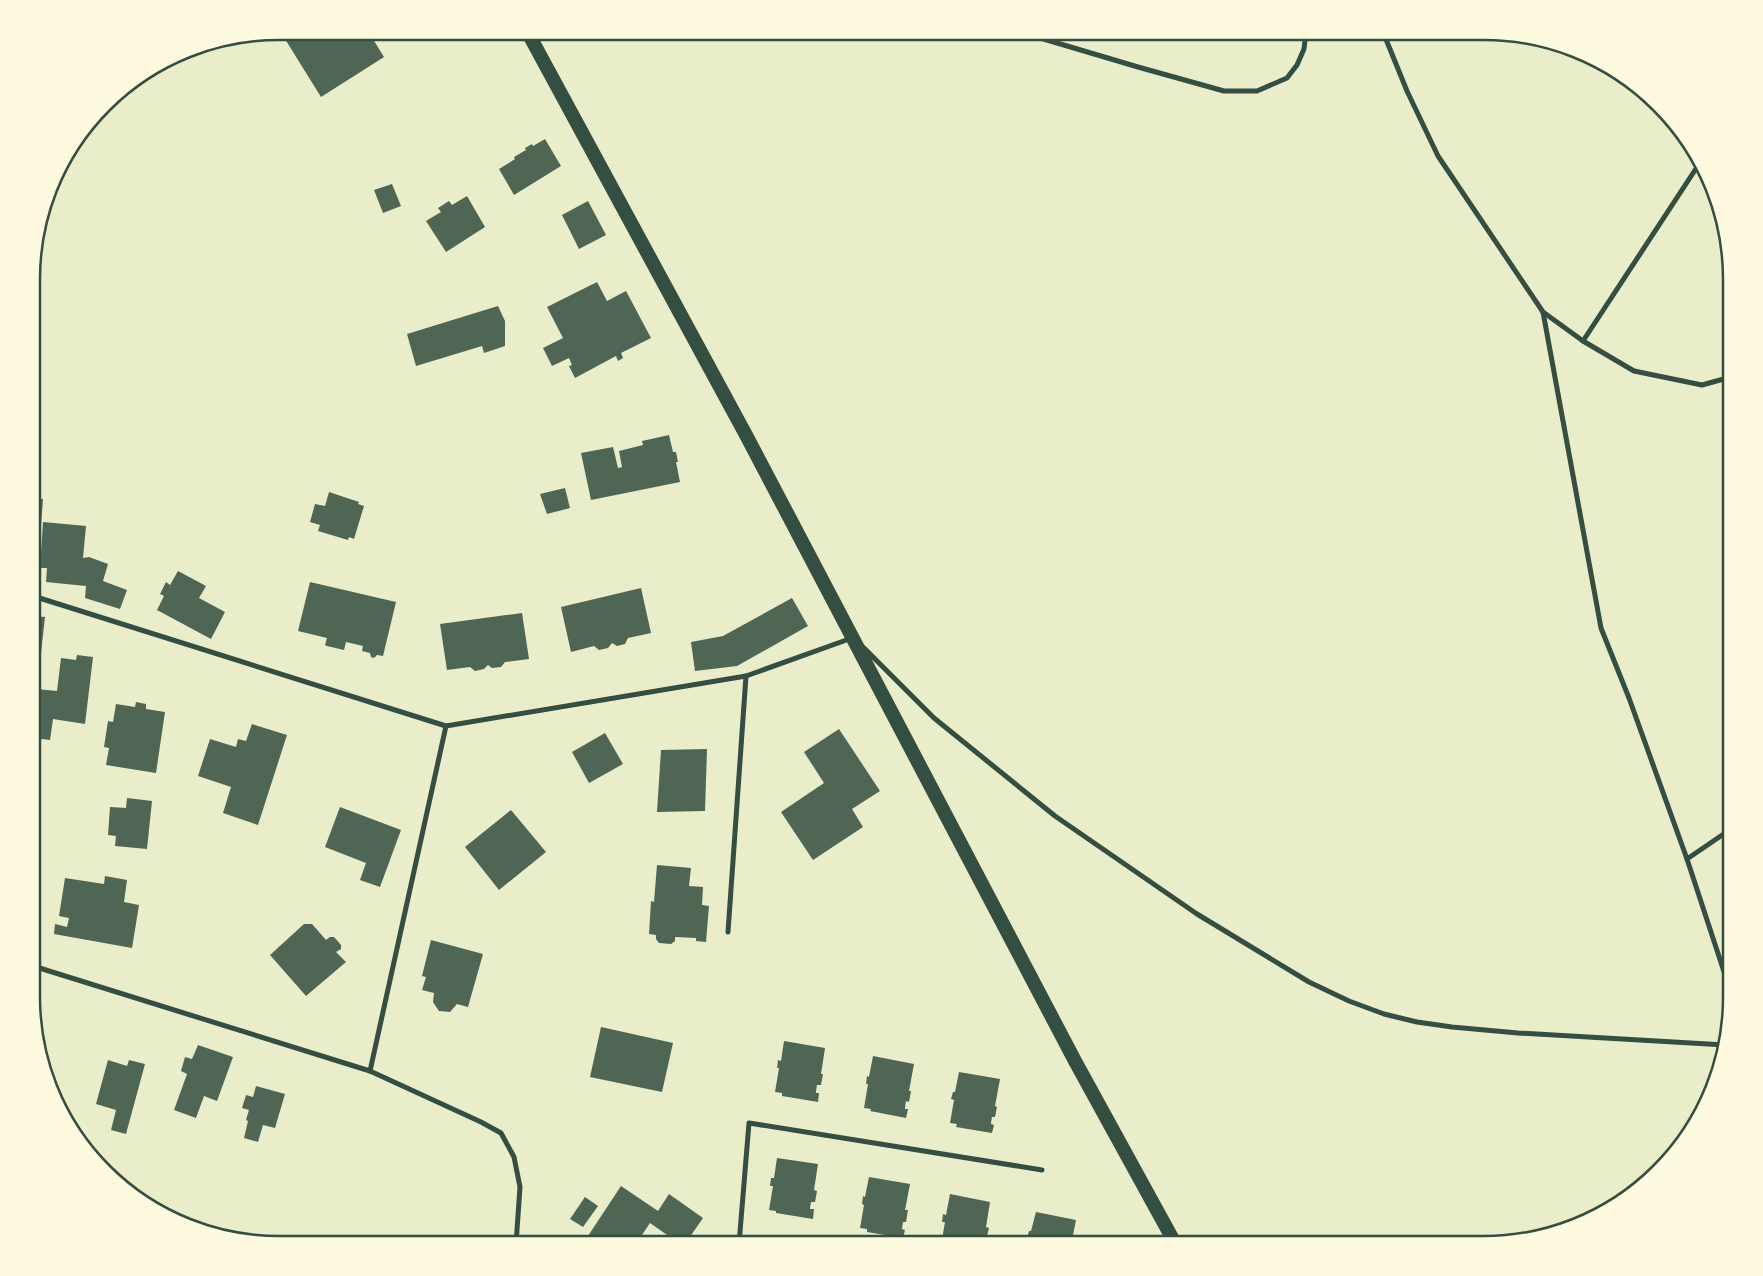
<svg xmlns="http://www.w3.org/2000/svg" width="1763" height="1276" font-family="Montserrat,sans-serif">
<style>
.building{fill:#4f6655}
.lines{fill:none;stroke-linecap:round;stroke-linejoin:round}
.minor{stroke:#344e41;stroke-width:5}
.trunk{stroke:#344e41;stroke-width:14}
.rim{fill:none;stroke:#344e41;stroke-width:2.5}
</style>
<rect width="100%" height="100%" fill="#e9edc9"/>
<g class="building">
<path d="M 280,31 L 368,31 L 384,57 L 321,97 Z"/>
<path d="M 545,139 L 561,166 L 514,195 L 499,169 L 515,159 L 514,157 L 526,150 L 525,148 L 532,144 L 533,146 Z"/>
<path d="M 392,184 L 401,206 L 383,213 L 374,190 Z"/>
<path d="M 467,196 L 485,227 L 446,252 L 426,221 L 441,212 L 438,208 L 449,201 L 452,205 Z"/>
<path d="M 588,201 L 606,235 L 579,249 L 562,215 Z"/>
<path d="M 597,282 L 607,301 L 626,291 L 651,338 L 621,353 L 623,358 L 618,361 L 616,356 L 575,378 L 569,366 L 572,365 L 569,358 L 552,366 L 543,348 L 563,338 L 547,307 Z"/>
<path d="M 498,306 L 505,321 L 505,346 L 484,353 L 482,346 L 416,366 L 407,334 Z"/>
<path d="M 669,435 L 673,452 L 676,452 L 678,462 L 676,462 L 680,482 L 591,500 L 581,453 L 613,447 L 618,468 L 622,467 L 619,451 L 643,445 L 642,441 Z"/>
<path d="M 565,488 L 570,508 L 547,514 L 540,494 Z"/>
<path d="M 329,492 L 359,502 L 358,504 L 364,506 L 354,539 L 349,537 L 348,540 L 318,531 L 320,525 L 310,522 L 315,504 L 325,506 Z"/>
<path d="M 33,499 L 43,499 L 41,525 L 33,524 Z"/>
<path d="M 43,522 L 86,526 L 83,558 L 89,557 L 108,564 L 103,581 L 127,590 L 120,609 L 85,598 L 86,586 L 46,582 L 47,568 L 40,568 Z"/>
<path d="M 178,571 L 206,586 L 199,598 L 225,612 L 211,639 L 157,610 L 164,596 L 160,594 L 166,582 L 170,585 Z"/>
<path d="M 310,582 L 396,602 L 383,656 L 377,655 L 374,658 L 371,657 L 370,653 L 362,651 L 363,646 L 346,642 L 344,650 L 327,646 L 325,645 L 327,638 L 298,631 Z"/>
<path d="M 641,588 L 651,633 L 628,638 L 625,644 L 617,646 L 612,643 L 608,648 L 599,650 L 594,646 L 571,652 L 561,607 Z"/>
<path d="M 792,598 L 808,626 L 737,666 L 695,671 L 691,642 L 723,636 Z"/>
<path d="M 522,613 L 529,659 L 505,662 L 501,667 L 492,668 L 488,665 L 484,669 L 475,671 L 470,667 L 447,670 L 440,624 Z"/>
<path d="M 33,616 L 45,617 L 37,689 L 57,691 L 61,658 L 76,660 L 77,655 L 93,657 L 85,724 L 53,719 L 50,740 L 33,738 Z"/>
<path d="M 136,702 L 146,704 L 146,709 L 165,712 L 156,773 L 106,765 L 109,748 L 104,747 L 108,721 L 113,722 L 116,704 L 135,707 Z"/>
<path d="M 252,724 L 287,735 L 258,825 L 223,813 L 231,787 L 198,776 L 210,739 L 236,747 L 238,739 L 246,741 Z"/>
<path d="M 839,729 L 880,791 L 852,809 L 863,827 L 813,860 L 781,812 L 824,783 L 804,752 Z"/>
<path d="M 605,733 L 623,764 L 589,783 L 572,752 Z"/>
<path d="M 707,749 L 705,811 L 657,812 L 661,750 Z"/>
<path d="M 127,798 L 152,801 L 147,849 L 115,846 L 116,836 L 108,835 L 110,807 L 126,808 Z"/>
<path d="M 340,807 L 401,830 L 380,887 L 360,880 L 366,863 L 325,847 Z"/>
<path d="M 511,810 L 546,852 L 499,890 L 465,847 Z"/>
<path d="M 657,865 L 691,868 L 689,886 L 703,887 L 702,905 L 709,906 L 706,942 L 696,941 L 696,938 L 675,937 L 675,941 L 671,944 L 659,943 L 656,939 L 656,935 L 649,934 L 651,901 L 654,902 Z"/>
<path d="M 105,876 L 127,880 L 124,902 L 139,905 L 132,948 L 54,934 L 55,924 L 67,927 L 69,918 L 59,916 L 65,878 L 104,884 Z"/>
<path d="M 304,924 L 312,924 L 326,940 L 330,937 L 334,937 L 341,945 L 341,949 L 336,952 L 346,962 L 306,996 L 270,955 Z"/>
<path d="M 431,940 L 483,954 L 468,1007 L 457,1004 L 450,1012 L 439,1011 L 433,1002 L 434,993 L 422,990 L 426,977 L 422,976 Z"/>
<path d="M 601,1027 L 673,1043 L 662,1092 L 590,1077 Z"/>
<path d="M 784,1041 L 825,1048 L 821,1074 L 823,1074 L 821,1085 L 817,1085 L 816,1091 L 816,1093 L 819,1093 L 818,1102 L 782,1096 L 782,1093 L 775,1092 L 779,1068 L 777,1068 L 778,1060 L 781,1061 Z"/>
<path d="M 198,1045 L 233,1057 L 217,1101 L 204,1096 L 196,1118 L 174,1110 L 187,1074 L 181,1071 L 185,1057 L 192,1059 Z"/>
<path d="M 873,1056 L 914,1064 L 909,1091 L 911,1091 L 909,1102 L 906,1101 L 905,1107 L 905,1109 L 908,1109 L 906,1118 L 870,1111 L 871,1109 L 864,1108 L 868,1084 L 866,1084 L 867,1076 L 869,1077 Z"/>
<path d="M 108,1060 L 127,1066 L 129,1060 L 145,1064 L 126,1134 L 111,1130 L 116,1110 L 96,1104 Z"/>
<path d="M 959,1072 L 1000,1079 L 995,1106 L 997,1107 L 995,1117 L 992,1117 L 991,1123 L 991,1124 L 994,1125 L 992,1133 L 956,1127 L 957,1124 L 950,1123 L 954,1100 L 951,1099 L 953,1092 L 955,1092 Z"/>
<path d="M 256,1086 L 285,1094 L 275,1128 L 263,1125 L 258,1142 L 244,1138 L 248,1121 L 246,1120 L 249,1110 L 242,1108 L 246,1095 L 253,1097 Z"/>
<path d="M 777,1158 L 818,1164 L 814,1190 L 817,1191 L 815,1202 L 811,1202 L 810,1208 L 810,1209 L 814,1209 L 813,1219 L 776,1213 L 776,1211 L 769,1210 L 773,1186 L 770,1186 L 771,1178 L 774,1178 Z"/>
<path d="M 869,1177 L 910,1184 L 905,1210 L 908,1210 L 906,1222 L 903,1222 L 902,1229 L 905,1230 L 903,1238 L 867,1232 L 867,1229 L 860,1228 L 864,1205 L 862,1204 L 863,1196 L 865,1197 Z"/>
<path d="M 621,1186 L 658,1211 L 669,1194 L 703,1218 L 685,1244 L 680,1244 L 650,1223 L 636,1244 L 588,1244 L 584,1242 Z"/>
<path d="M 950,1194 L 990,1202 L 986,1227 L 989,1228 L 986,1240 L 984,1239 L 983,1245 L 941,1245 L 945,1222 L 942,1222 L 943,1214 L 946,1215 Z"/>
<path d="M 585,1197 L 598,1206 L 583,1227 L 570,1219 Z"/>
<path d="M 1036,1212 L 1076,1220 L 1071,1245 L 1029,1245 L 1030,1239 L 1027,1238 L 1029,1231 L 1031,1231 Z"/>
</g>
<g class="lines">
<g class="minor">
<path d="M 1020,32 L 1138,67 L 1224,91 L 1257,91 L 1287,78 L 1297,65 L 1304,49 L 1306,32"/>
<path d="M 1383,32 L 1407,91 L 1438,156 L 1543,312 L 1583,341"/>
<path d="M 1701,161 L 1583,341 L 1634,371 L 1702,385 L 1731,377"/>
<path d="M 1543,312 L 1601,628 L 1629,698 L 1687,859 L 1731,993"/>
<path d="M 33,596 L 446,726 L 746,676 L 852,638"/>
<path d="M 864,648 L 934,718 L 1055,816 L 1197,914 L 1309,982 L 1349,1001 L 1384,1014 L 1417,1022 L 1452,1027 L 1518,1033 L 1725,1045"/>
<path d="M 1687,859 L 1731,829"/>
<path d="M 728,932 L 746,676"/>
<path d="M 33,966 L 370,1071 L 481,1122 L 501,1133 L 514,1157 L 520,1187 L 516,1244"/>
<path d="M 370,1071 L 446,726"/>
<path d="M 739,1244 L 749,1123 L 1042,1170"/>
</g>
<path class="trunk" d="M 527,31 L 746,435 L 1075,1061 L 1176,1245"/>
</g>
<path d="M0 0H1763V1276H0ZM279 40H1484A239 239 0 0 1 1723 279V997A239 239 0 0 1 1484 1236H279A239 239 0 0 1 40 997V279A239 239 0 0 1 279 40Z" fill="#fefae0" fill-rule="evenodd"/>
<path class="rim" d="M279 40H1484A239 239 0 0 1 1723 279V997A239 239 0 0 1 1484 1236H279A239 239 0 0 1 40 997V279A239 239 0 0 1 279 40Z"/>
</svg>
